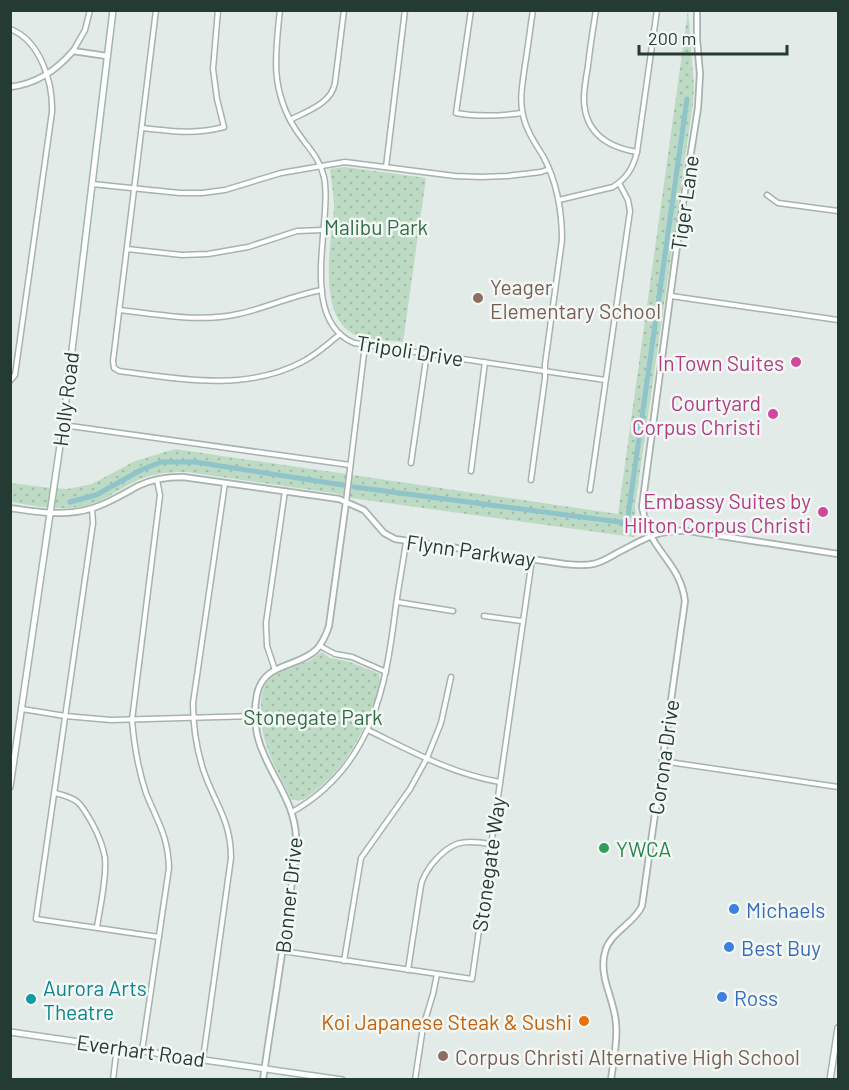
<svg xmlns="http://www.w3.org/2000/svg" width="849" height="1090" font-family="Barlow,sans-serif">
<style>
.park{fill:url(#park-dots)}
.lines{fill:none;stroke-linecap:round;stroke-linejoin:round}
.canal{stroke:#8fc4cb;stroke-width:5}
.minor-casing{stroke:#a5b3ae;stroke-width:7}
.tertiary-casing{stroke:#a5b3ae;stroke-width:8}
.secondary-casing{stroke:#a2b6ae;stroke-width:8}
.minor{stroke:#fff;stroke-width:4}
.tertiary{stroke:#fff;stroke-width:4.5}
.secondary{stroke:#fff;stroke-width:5}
.education-dot{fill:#8d6e63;stroke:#f3f8f5;stroke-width:2}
.hotel-dot{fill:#d1479c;stroke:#f3f8f5;stroke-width:2}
.leisure-dot{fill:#2e9e5b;stroke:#f3f8f5;stroke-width:2}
.shop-dot{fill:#3f7fe0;stroke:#f3f8f5;stroke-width:2}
.culture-dot{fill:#0f9aa8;stroke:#f3f8f5;stroke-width:2}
.food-dot{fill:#e8710a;stroke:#f3f8f5;stroke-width:2}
.labels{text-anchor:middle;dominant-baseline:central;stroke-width:5;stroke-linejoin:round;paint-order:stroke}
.street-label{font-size:21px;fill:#243b34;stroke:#f3f8f5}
.park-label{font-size:21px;fill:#326e47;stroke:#f3f8f5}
.education-label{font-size:21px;fill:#785e54;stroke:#f3f8f5;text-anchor:start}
.hotel-label{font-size:21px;fill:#b23c85;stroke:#f3f8f5;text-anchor:end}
.leisure-label{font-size:21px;fill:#27864d;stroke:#f3f8f5;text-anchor:start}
.shop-label{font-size:21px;fill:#366cbe;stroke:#f3f8f5;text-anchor:start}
.culture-label{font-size:21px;fill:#0d838f;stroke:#f3f8f5;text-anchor:start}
.food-label{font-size:21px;fill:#c56008;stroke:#f3f8f5;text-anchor:end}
</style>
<defs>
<pattern id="park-dots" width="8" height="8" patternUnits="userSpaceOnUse" patternTransform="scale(1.5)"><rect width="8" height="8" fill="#bddac4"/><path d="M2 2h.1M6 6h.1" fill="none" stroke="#a2bca9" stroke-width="1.8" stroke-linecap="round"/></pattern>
</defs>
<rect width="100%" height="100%" fill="#e2ebe7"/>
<g class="park">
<path d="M 688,11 L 694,87 L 693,103 L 635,506 L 636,518 L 639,533 L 633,537 L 351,498 L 340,494 L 187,472 C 169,472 150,473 134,482 C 118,490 105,500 88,505 C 64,512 35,506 11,502 L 11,483 L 42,487 L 67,489 L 92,484 L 135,461 L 175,449 L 618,514 Z"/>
<path d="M 345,167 L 426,178 L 403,342 C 391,341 363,339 353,334 C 316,313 332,241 334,206 C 334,194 331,181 330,169 Z"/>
<path d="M 322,652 L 330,658 L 347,661 L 375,672 L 379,674 C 382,684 376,696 373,705 C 360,740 343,770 313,793 C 310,795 306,799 302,800 C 300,801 294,800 292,800 C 276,768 259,742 261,705 C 261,696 263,686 269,679 C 279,668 298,666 311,660 C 315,657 318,654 322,652 Z"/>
</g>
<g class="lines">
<g class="canal">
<path d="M 354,487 L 627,523 L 687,99"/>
<path d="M 70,502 L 96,495 L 141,470 L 161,462 L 195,462 L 343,485"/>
</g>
<g class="minor-casing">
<g id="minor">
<path d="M 156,10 L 113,361 L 114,368 L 119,371 C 179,379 245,392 302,362 C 316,355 328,344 340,334"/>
<path d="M 280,10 C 275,55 270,90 296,130 C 307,147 319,156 324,177 C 333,222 297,319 354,343 L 605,380"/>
<path d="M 471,10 L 456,113 C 478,117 500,116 522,113"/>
<path d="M 596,10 C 593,29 590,47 588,66 C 586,77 584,88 584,98 C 584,132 607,147 637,152"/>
<path d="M 10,29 C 40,40 53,82 52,112 L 15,375 L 10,381"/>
<path d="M 73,51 L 85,30 L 90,10"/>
<path d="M 290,120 C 307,111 331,104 335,83 L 344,10"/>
<path d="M 142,128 C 172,131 194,135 224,127 L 217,99 L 213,69 L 218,10"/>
<path d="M 386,167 L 405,10"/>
<path d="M 92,184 L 180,193 L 202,193 L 225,190 L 281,173 L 345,162 L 455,176 L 481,177 L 507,176 L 541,172 L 549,169"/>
<path d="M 767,195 L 778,203 L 838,211"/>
<path d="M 559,200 L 613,187 C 627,178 633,168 637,152 L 657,10"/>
<path d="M 127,249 L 182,255 L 208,254 L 248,247 L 297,231 L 323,230"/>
<path d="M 671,296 L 838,320"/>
<path d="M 119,310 C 158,314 199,323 238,314 C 267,308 293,295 322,290"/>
<path d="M 63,425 L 350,465"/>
<path d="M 411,463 L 427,353"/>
<path d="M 471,471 L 485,362"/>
<path d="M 531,480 L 545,378 L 545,364 L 562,240 C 562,211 557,182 543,156 C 535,143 526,130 523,115 C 519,99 523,81 525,65 C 528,47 530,29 533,10"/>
<path d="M 590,490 L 630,211 L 628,200 L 619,183"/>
<path d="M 346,502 L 365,345"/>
<path d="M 92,509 L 93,523 L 36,919 L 159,937"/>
<path d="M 397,602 L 453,611"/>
<path d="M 484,616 L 522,621"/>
<path d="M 320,646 L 335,654 L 352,657 L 386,672"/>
<path d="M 275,670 L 267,646 L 266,623 L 285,491"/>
<path d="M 22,709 L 65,716 L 111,720 L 255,716"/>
<path d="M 368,730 C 411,751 452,774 500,782"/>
<path d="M 662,761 L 838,787"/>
<path d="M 55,793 C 79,799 80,802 92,823 C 98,834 103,846 105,858 C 107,878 100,907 97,927"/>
<path d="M 292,812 C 372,767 386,688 396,605 C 399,584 403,563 406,542"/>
<path d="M 282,951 L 472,979 L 532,559"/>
<path d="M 344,961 L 361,858 L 410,789 L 427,758 L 441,723 L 451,677"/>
<path d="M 408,970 L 421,885 C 423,876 427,871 432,864 C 451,841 463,839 491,844"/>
<path d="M 142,1051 L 169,868 C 168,835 157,821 146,793 C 138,769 134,744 132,720 L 160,495 L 157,480"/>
<path d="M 203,1059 L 231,858 C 231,819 214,803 203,769 C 196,747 193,726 193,703 L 225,483"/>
<path d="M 113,1080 L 117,1047"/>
<path d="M 415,1080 L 423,1027 L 433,994 L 437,974"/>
</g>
</g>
<g class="tertiary-casing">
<g id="tertiary">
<path d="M 10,87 C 36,84 56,71 73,51 L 107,56"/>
<path d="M 10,508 C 38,512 65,517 93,508 C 109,503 123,494 138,486 C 152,479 168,477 183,477 L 339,499 L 364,510 L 384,533 L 395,539 L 565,564 C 574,565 584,566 593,564 C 603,562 611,556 619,552 C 648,537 662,527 695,532 L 838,554"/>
<path d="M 263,1080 C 271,1022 281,966 288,908 C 291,885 297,860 296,836 C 294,803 275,782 263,752 C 255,735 253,713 257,694 C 264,662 297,668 316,650 C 323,643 326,635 329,626 L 346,502"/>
<path d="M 611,1080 C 613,1062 618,1042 616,1024 C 615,1000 598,977 605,952 C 610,932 634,924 642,906 L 685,601 C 681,570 663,559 650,534 C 646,525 644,516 642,507 L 681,216 L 698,108 L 700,74 L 697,40 L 697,10"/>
</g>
</g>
<g class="secondary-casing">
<g id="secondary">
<path d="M 10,787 L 63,425 L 113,10"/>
<path d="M 10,1032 L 342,1080"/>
<path d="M 830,1080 L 838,1028"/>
</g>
</g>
<use href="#minor" class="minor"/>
<use href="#tertiary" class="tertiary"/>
<use href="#secondary" class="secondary"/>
</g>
<g class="education-dot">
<circle cx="478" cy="298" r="6"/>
<circle cx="443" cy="1056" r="6"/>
</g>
<g class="hotel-dot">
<circle cx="796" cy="362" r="6"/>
<circle cx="773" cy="414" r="6"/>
<circle cx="823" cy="512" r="6"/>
</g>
<circle class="leisure-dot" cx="604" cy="848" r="6"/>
<g class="shop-dot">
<circle cx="734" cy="909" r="6"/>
<circle cx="729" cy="947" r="6"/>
<circle cx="722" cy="997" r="6"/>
</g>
<circle class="culture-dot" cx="31" cy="999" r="6"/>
<circle class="food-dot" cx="584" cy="1021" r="6"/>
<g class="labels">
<g class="street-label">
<text transform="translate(684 203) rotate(-82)">Tiger Lane</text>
<text transform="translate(410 350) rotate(9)">Tripoli Drive</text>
<text transform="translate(65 399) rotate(-83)">Holly Road</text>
<text transform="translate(471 550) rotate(8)">Flynn Parkway</text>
<text transform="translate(663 757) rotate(-82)">Corona Drive</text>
<text transform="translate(488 864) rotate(-82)">Stonegate Way</text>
<text transform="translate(288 895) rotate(-84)">Bonner Drive</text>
<text transform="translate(141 1050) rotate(8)">Everhart Road</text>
</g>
<g class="park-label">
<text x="376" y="226">Malibu Park</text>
<text x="313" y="716">Stonegate Park</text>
</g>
<g class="education-label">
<text x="490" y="286">Yeager<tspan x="490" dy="24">Elementary School</tspan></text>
<text x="455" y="1056">Corpus Christi Alternative High School</text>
</g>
<g class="hotel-label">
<text x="784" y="362">InTown Suites</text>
<text x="761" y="402">Courtyard<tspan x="761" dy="24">Corpus Christi</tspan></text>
<text x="811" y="500">Embassy Suites by<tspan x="811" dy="24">Hilton Corpus Christi</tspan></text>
</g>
<g class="leisure-label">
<text x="616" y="848">YWCA</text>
</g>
<g class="shop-label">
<text x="746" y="909">Michaels</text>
<text x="741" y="947">Best Buy</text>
<text x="734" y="997">Ross</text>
</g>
<g class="culture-label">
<text x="43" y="987">Aurora Arts<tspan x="43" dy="24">Theatre</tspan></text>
</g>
<g class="food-label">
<text x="572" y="1021">Koi Japanese Steak &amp; Sushi</text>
</g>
</g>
<rect width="849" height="1090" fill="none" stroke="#243b34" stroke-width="24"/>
<path d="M639 45v9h148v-9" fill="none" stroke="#243b34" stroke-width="3"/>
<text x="648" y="45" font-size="18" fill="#243b34" stroke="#f3f8f5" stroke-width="4.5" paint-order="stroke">200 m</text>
</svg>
